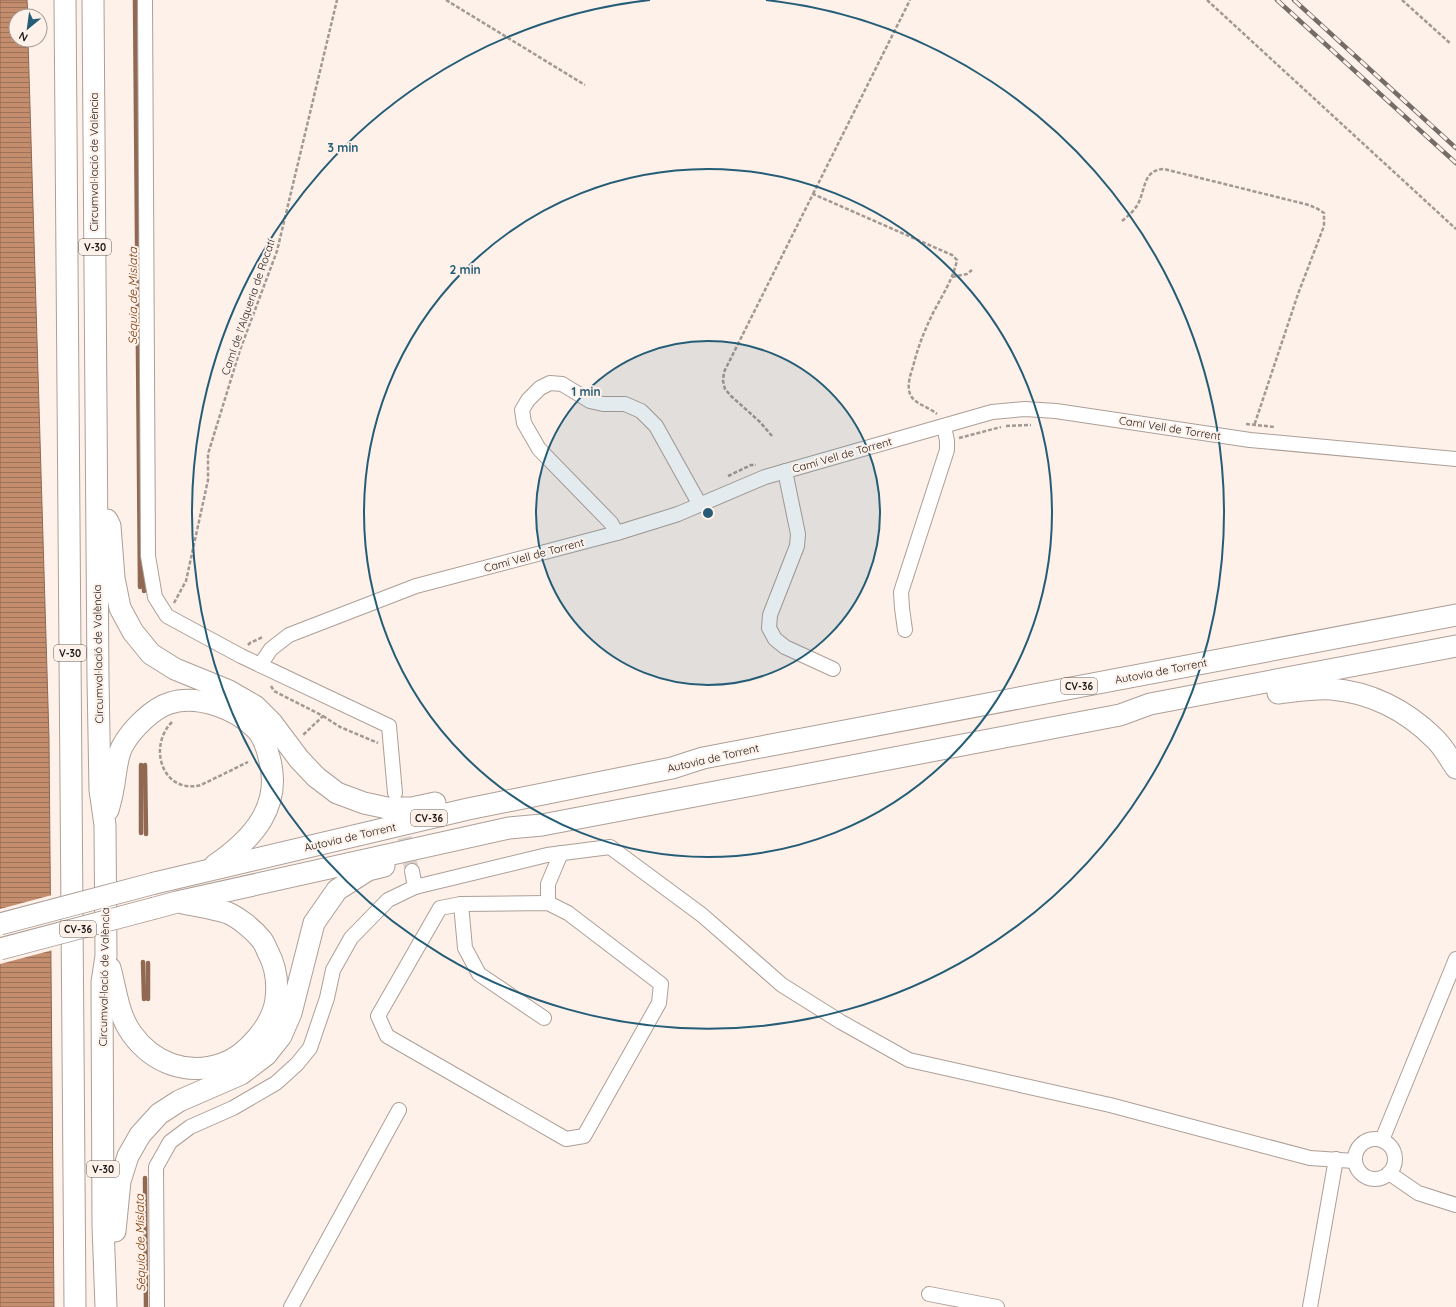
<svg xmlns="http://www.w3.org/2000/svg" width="1456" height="1307" font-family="Quicksand,sans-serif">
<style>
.water{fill:url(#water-rules);stroke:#916953}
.pier{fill:#fdf1ea}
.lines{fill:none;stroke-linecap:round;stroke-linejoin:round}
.stream{stroke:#916953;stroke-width:4.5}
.minor-tunnel{stroke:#dbd0ca;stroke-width:14;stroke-dasharray:14 7;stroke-linecap:butt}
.minor-casing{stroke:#ad9f97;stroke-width:16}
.highway-casing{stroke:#ad9f97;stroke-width:23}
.path{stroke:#a29993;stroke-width:2.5;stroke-dasharray:4 2;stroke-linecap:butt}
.minor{stroke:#fff;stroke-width:14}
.highway{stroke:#fff;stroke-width:21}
.rail-casing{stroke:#746c67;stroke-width:4.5}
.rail{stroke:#fdf1ea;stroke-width:3;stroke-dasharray:9;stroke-linecap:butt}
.highway-bridge-casing{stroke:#ad9f97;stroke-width:23;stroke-linecap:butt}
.highway-bridge{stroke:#fff;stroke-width:21}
.ring{fill:none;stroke:#255d77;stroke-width:2}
.labels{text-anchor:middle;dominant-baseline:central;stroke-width:4;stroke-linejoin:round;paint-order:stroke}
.shield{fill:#fdf1ea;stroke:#5f5854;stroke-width:1}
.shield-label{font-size:10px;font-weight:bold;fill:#1b1613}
.street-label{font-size:11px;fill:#1b1613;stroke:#fdf1ea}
.water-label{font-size:12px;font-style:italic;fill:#7c3903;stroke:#fdf1ea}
.centre{fill:#255d77;stroke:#fdf1ea;stroke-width:2}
.ring-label{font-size:12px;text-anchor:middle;font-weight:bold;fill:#255d77;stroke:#fdf1ea;stroke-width:4;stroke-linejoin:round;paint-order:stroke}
</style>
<defs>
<pattern id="water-rules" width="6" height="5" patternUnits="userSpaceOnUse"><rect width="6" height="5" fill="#c38d6e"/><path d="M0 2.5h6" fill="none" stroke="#9e7259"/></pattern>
</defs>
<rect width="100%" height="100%" fill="#fdf1ea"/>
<path class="water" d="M 0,0 L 27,0 L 28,16 L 16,16 L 16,40 L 28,40 L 49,738 L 54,1307 L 0,1307 Z"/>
<path class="pier" d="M 52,895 L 53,950 L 0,964 L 0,909 Z"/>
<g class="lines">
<g class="stream">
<path d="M 135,0 L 140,587"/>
<path d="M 144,569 L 144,591"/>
<path d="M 141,765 L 141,833"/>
<path d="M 145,765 L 146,834"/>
<path d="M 143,962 L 144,999"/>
<path d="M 148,963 L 148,999"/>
<path d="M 145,1178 L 146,1307"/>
</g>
<path class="minor-tunnel" d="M 400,817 L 412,871"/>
<g class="minor-casing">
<g id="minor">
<path d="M 145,0 L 148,556 L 155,597 L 167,616 L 241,656 L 389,726 L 395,793"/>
<path d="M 785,471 L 798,534 L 797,546 L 770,615 L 769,628 L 775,639 L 785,647 L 833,669"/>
<path d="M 617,533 L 611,523 L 539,449 L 524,423 L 522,410 L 528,400 L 540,388 L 550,383 L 562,384 L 590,401 L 603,404 L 625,404 L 641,411 L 656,426 L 700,505"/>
<path d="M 905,630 L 902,608 L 901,592 L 947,450 L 947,441 L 944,426"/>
<path d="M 260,665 L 271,649 L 289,635 L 416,586 L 617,533 L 678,514 L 765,477 L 992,412 L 1025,409 L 1056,411 L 1250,440 L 1456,459"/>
<path d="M 412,871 L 415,887"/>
<path d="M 548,903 L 568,913 L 661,984 L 659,1003 L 584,1136 L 566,1139 L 387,1036 L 378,1016 L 440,908 L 461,904 Z"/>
<path d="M 548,903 L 548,884 L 561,853"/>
<path d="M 461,904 L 465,948 L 479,974 L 544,1018"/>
<circle cx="1375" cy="1159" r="20"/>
<path d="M 1382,1140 L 1456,959"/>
<path d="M 1389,1173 L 1418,1193 L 1456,1205"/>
<path d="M 929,1294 L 997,1307"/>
<path d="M 157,1307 L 156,1167 L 170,1142 L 190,1127 L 233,1108 L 276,1083 L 297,1064 L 310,1048 L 327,998 L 333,970 L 351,938 L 388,900 L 415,887 L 547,855 L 610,847 L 702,915 L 782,985 L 841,1022 L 909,1060 L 1110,1105 L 1310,1158 L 1354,1161"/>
<path d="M 291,1307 L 399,1110"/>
<path d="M 1310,1307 L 1336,1159"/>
</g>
</g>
<g class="highway-casing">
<g id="highway">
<path d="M 65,0 L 75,1307"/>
<path d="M 93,0 L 98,679 L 100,790 L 105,825 L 106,956 L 102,982 L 103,1225 L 106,1307"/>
<path d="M 107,520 L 110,526 L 114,578 L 120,608 L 133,632 L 151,654 L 175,669 L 229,691 L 255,706 L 272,723 L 299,759 L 316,777 L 337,793 L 364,803 L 387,808 L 412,808 L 435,803"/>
<path d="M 1278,693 C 1296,691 1313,688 1331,689 C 1370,692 1406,710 1434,738 C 1443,746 1449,758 1456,768"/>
<path d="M 108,810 C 110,803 112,796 113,789 C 116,775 116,757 123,745 C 132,729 153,708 170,703 C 198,694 238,709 257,730 C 263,737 267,748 269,757 C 283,806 253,839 215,865"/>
<path d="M 155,883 L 468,809 L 672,768 L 703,758 L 1456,615"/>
<path d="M 155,908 L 177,902 L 509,828 L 542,825 L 1120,715 L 1150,704 L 1456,646"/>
<path d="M 110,968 C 116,990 118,1015 132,1034 C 153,1063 187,1076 222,1064 C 246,1056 273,1025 276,999 C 278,983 276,967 268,952 C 266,948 264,942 261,939 C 253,929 239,918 228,913 C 214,908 197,906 183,903"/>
<path d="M 115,1231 L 120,1181 L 128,1156 L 140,1135 L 159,1114 L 179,1101 L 241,1074 L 266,1055 L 281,1036 L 291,1013 L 314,923 L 337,890 L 368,870 L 384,866"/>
</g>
</g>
<g class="path">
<path d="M 446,0 L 585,85"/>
<path d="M 1207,0 L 1456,229"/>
<path d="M 1402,0 L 1451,44"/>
<path d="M 813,194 L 910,0"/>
<path d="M 1122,221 C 1128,216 1134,211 1138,204 C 1146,188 1143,170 1164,169 L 1309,205 L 1318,209 L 1324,213 L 1324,226 L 1298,294 L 1254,426"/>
<path d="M 952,277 L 967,274 L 972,270"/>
<path d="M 1246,424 L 1275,427"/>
<path d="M 1006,426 L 1031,425"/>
<path d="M 772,436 L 760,422 L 731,396 L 725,389 L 723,381 L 724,372 L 813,194 L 952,255 L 957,260 C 953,280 941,297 932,315 C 924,332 917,349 913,367 C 910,375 907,386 910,394 C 914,404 929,407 937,414"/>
<path d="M 959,438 L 1001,427"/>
<path d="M 728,476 L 751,465 L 756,465"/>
<path d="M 174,603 L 186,581 L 208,480 L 208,454 L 240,350 L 277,251 L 337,0"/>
<path d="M 248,645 L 250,643 L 263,637"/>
<path d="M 271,686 L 274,691 L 323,716 L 302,736"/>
<path d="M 323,716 L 340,727 L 378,743"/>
<path d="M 172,722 C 147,747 163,795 201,785 L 248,762"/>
</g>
<use href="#minor" class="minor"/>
<use href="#highway" class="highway"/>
<g class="rail-casing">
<g id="rail">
<path d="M 1277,0 L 1456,163"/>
<path d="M 1294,0 L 1456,148"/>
</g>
</g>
<use href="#rail" class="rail"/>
<g class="highway-bridge-casing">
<g id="highway-bridge">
<path d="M 0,924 L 155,883"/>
<path d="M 0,949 L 155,908"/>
</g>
</g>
<use href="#highway-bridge" class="highway-bridge"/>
</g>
<circle cx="708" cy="513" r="172" fill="#255d77" fill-opacity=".12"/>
<g class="ring">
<circle cx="708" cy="513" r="172"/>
<circle cx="708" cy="513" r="344"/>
<path d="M766 0A516 516 0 1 1 650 0"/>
</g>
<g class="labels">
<g class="shield">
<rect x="79" y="239" width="32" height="16" rx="3"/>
<rect x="54" y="645" width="32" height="16" rx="3"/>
<rect x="1061" y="678" width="36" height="16" rx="3"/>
<rect x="411" y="810" width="36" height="16" rx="3"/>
<rect x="60" y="921" width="36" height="16" rx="3"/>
<rect x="87" y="1161" width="32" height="16" rx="3"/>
</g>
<g class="shield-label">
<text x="95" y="247">V-30</text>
<text x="70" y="653">V-30</text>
<text x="1079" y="686">CV-36</text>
<text x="429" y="818">CV-36</text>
<text x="78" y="929">CV-36</text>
<text x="103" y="1169">V-30</text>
</g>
<g class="street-label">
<text transform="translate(94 162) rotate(-90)">Circumval·lació de València</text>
<text transform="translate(248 307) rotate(-71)">Camí de l'Alqueria de Rocatí</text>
<text transform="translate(1170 428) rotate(9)">Camí Vell de Torrent</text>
<text transform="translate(842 455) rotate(-16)">Camí Vell de Torrent</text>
<text transform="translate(534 555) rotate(-15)">Camí Vell de Torrent</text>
<text transform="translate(98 654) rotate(-91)">Circumval·lació de València</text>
<text transform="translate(1161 671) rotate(-11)">Autovia de Torrent</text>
<text transform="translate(713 758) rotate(-13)">Autovia de Torrent</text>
<text transform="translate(350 837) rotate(-13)">Autovia de Torrent</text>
<text transform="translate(104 977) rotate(-89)">Circumval·lació de València</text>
</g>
<g class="water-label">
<text transform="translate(132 296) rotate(-90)">Séquia de Mislata</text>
<text transform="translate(140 1243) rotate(-91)">Séquia de Mislata</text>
</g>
</g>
<circle cx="708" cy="513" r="6" class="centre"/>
<g class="ring-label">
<text x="343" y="152">3 min</text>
<text x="465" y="274">2 min</text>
<text x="586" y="396">1 min</text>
</g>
<g transform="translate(28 28) rotate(209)"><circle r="19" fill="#fdf1ea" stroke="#a39994"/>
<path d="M0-3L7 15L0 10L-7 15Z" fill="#255d77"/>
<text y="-6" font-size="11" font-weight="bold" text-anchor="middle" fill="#1b1613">N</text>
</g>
</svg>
